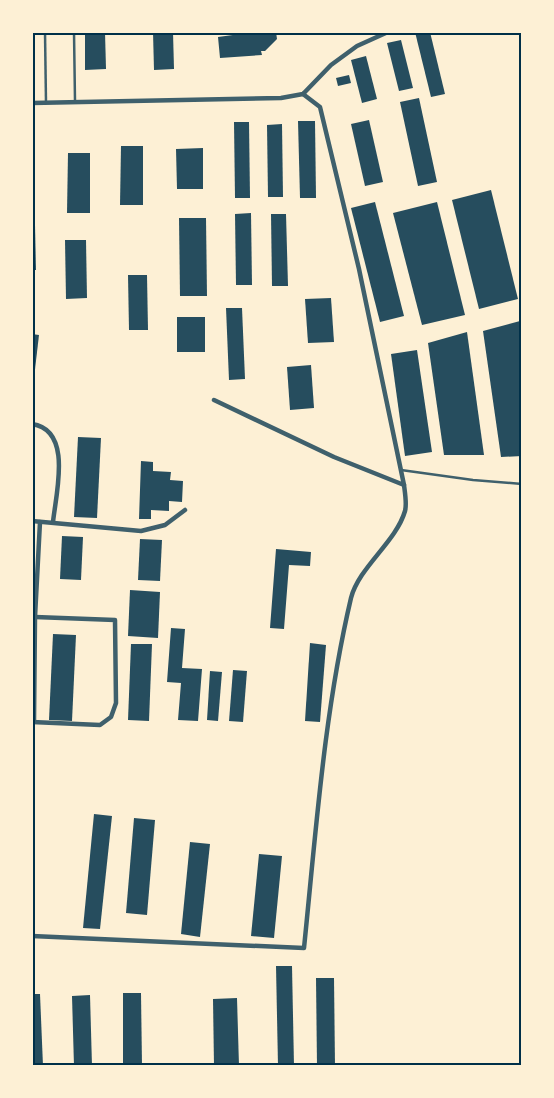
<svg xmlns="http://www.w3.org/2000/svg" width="554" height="1098" font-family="Commissioner,sans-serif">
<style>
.building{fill:#264d5e}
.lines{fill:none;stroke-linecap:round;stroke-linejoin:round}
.service{stroke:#3f606c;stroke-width:2.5}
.minor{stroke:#3f606c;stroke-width:4.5}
.neatline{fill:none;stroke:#003049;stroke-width:2}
</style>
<rect width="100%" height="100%" fill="#fdf0d5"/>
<g class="building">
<path d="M 85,32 L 105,32 L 106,69 L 85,70 Z"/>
<path d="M 153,32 L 173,32 L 174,69 L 154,70 Z"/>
<path d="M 255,32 L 276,32 L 277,39 L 265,51 L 261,51 L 262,55 L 220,58 L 218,37 Z"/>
<path d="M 415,32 L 430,32 L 445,94 L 431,97 Z"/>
<path d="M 401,40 L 413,88 L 399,91 L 387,43 Z"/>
<path d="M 366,56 L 377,99 L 362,103 L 351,60 Z"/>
<path d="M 349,75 L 351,83 L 338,86 L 336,78 Z"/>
<path d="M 419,98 L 437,182 L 418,186 L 400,102 Z"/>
<path d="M 369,120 L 383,182 L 365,186 L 351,124 Z"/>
<path d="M 298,121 L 315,121 L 316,198 L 300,198 Z"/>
<path d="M 234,122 L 249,122 L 250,198 L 235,198 Z"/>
<path d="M 282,124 L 283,197 L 268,197 L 267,125 Z"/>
<path d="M 121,146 L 143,146 L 143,205 L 120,205 Z"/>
<path d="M 203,148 L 203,189 L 177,189 L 176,149 Z"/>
<path d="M 68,153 L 90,153 L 90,213 L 67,213 Z"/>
<path d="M 491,190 L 518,299 L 479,309 L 452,200 Z"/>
<path d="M 375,202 L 404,316 L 380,322 L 351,208 Z"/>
<path d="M 437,202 L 465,315 L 422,325 L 393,213 Z"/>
<path d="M 251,213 L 252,285 L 236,285 L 235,214 Z"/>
<path d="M 271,214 L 286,214 L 288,286 L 272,286 Z"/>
<path d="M 179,218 L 206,218 L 207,296 L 180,296 Z"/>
<path d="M 32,225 L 35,225 L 36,270 L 32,270 Z"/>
<path d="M 65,240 L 86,240 L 87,298 L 66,299 Z"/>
<path d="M 128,275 L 147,275 L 148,330 L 129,330 Z"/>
<path d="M 331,298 L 334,342 L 308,343 L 305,299 Z"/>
<path d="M 226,308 L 242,308 L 245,379 L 229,380 Z"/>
<rect x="177" y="317" width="28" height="35"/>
<path d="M 520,321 L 522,456 L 501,457 L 483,331 Z"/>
<path d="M 467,332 L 484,455 L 444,455 L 428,343 Z"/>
<path d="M 32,334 L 39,335 L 34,378 L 32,378 Z"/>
<path d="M 417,350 L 432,452 L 405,456 L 391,354 Z"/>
<path d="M 311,365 L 314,408 L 290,410 L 287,367 Z"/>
<path d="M 78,437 L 101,438 L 97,518 L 74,517 Z"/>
<path d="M 141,461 L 153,462 L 153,471 L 171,472 L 170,480 L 183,481 L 182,502 L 169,501 L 169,511 L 151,510 L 151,519 L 139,519 Z"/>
<path d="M 62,536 L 83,537 L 81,580 L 60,579 Z"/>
<path d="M 140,539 L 162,540 L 160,581 L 138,580 Z"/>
<path d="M 276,549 L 311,552 L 310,566 L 289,565 L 284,629 L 270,628 Z"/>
<path d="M 130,590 L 160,592 L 158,638 L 128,636 Z"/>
<path d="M 171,628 L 185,629 L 182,668 L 202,669 L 198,721 L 178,720 L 181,683 L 167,682 Z"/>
<path d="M 53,634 L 76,635 L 72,721 L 49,720 Z"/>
<path d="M 310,643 L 326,645 L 320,722 L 305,721 Z"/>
<path d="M 131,644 L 152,644 L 149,721 L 128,720 Z"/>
<path d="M 233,670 L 247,671 L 243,722 L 229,721 Z"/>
<path d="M 210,671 L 222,672 L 218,721 L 207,720 Z"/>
<path d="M 94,814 L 112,816 L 100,929 L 83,928 Z"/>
<path d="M 134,818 L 155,820 L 147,915 L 126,913 Z"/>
<path d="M 190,842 L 210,844 L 200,937 L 181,934 Z"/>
<path d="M 259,854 L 282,856 L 274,938 L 251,936 Z"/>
<path d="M 276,966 L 292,966 L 294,1066 L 278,1066 Z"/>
<path d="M 316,978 L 334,978 L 335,1066 L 317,1066 Z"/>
<path d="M 123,993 L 141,993 L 142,1066 L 123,1066 Z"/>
<path d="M 32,994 L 40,994 L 43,1066 L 32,1066 Z"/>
<path d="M 90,995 L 92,1066 L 74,1066 L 72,996 Z"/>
<path d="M 237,998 L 239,1066 L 214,1066 L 213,999 Z"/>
</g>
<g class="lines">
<g class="service">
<path d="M 45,32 L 46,103"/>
<path d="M 74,32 L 75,101"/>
<path d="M 401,470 L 473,480 L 522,484"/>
</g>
<g class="minor">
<path d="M 32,103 L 281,98 L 303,94 L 331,65 L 357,46 L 388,32"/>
<path d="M 214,400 L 334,457 L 404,485"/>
<path d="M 32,424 C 73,430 56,493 53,522"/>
<path d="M 32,521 L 141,531 L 165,525 L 185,510"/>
<path d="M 32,722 L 100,725 L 111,717 L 116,703 L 115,620 L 35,617"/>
<path d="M 34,722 L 35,617 L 40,522"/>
<path d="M 32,936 L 304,948 C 316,831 324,713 351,598 C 359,567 396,542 405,511 C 407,504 405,493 404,485 L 359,269 L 320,107 L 303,94"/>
</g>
</g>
<rect width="554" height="1098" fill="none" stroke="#fdf0d5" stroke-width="68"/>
<rect x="34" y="34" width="486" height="1030" class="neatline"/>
</svg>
